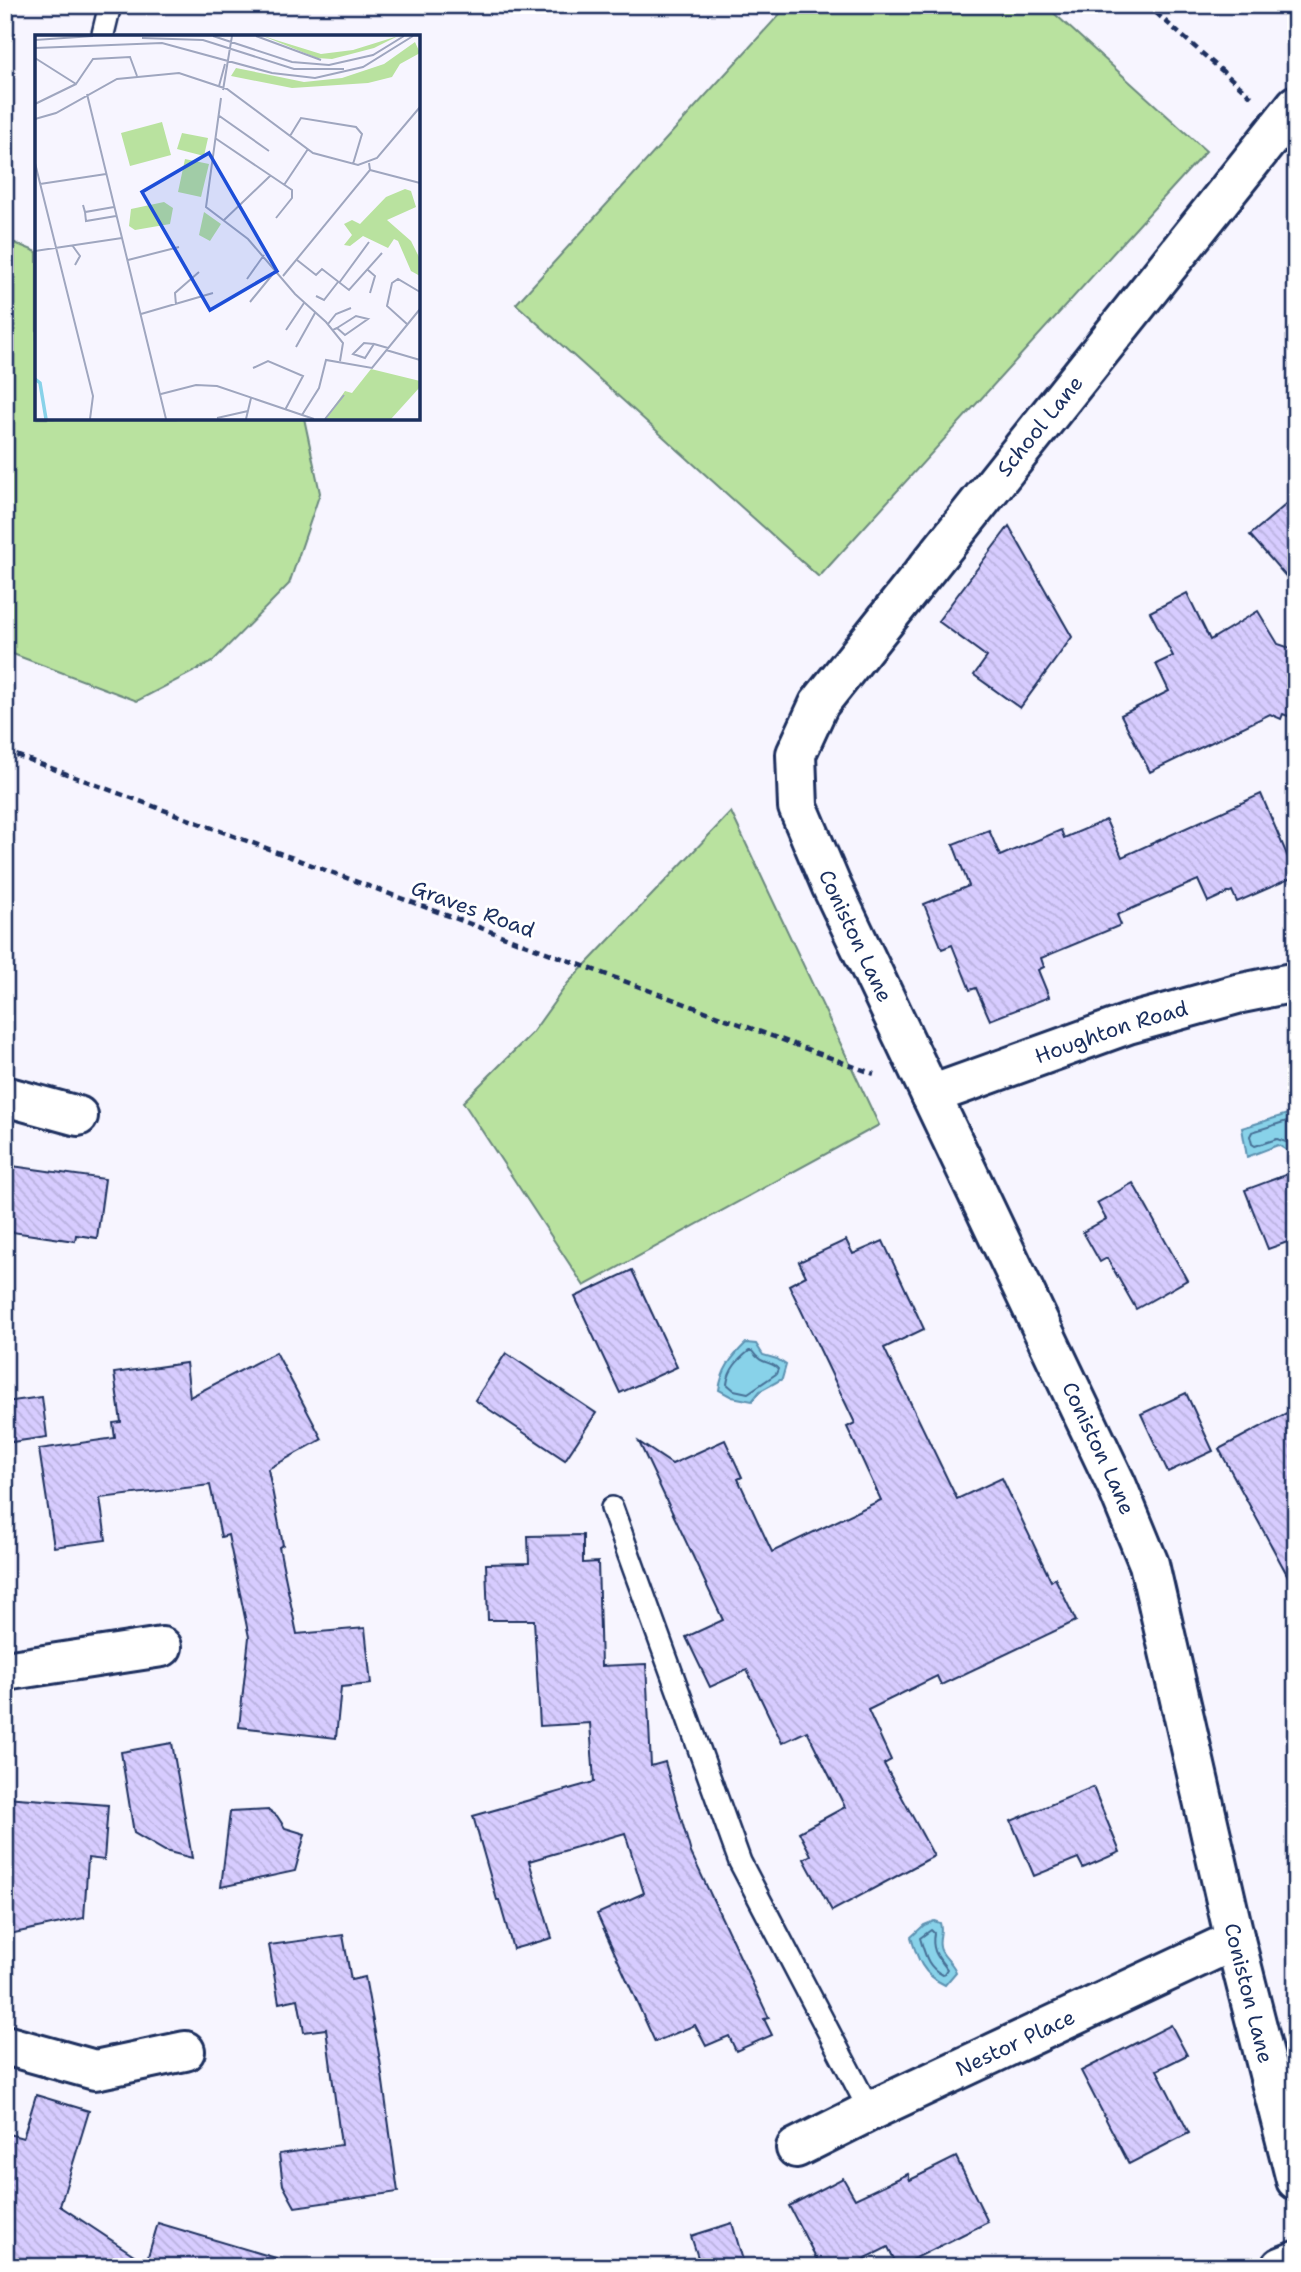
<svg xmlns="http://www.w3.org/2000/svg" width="1301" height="2272" font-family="'Shantell Sans',sans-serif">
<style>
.park{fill:#b9e29f;stroke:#6a887e;stroke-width:2}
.water{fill:#88d2e9;stroke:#5c91b1;stroke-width:2}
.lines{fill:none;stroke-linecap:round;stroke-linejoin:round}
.shore{stroke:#477096;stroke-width:2}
.building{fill:url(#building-back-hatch);stroke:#1b2f5e;stroke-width:2}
.lane-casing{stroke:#1b2f5e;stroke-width:26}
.street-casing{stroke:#1b2f5e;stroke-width:44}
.path{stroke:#1b2f5e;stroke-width:4.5;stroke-dasharray:7 5;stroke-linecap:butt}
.lane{stroke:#fff;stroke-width:21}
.street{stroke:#fff;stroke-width:38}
.labels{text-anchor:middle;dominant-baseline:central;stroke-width:6;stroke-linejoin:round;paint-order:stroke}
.street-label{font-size:21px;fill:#1b2f5e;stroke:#fff}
.inset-river{fill:none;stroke:#88d2e9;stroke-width:3.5}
.inset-road{fill:none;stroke:#9fa6bf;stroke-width:2}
.view{fill:#1d4ed8;fill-opacity:0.15;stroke:#1d4ed8;stroke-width:3.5}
.inset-edge{fill:none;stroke:#1b2f5e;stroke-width:3.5}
</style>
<defs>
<pattern id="building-back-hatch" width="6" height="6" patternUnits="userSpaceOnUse" patternTransform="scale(1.75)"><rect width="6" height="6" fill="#d7ccff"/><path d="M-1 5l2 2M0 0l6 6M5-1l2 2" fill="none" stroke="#b8b0dd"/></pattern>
</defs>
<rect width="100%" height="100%" fill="#f7f5ff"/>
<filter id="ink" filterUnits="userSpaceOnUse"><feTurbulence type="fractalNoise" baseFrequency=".0143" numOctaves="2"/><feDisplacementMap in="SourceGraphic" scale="14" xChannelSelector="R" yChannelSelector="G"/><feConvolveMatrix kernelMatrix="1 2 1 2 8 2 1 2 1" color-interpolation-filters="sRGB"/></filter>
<g filter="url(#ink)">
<g class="park">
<path d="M 788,5 L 1045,5 L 1206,151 L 819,577 L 516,304 Z"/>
<path d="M 5,239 L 37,252 L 37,418 L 304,418 L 320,493 L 289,584 L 212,662 L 137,701 L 5,651 Z"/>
<path d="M 731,812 L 879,1125 L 584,1286 L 463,1102 L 532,1033 L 568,983 Z"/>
</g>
<g class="water">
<path d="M 1291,1113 C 1297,1125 1299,1141 1291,1153 L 1278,1145 L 1247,1157 L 1242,1128 Z"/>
<path d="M 746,1343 L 756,1344 L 763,1355 L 777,1359 L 786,1365 L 782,1379 L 760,1391 L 752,1401 L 732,1397 L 719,1390 C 722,1369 731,1358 746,1343 Z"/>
<path d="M 934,1921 L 940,1923 C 943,1932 938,1938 940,1947 C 941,1956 953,1962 956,1972 L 945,1985 C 923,1975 917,1958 911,1937 L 924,1925 Z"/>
</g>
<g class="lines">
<g class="shore">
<path d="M 1296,1123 L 1287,1121 L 1252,1132 L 1250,1136 L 1252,1144 L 1255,1146 L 1277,1139 L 1289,1143 L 1296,1143"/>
<path d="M 749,1351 L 752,1351 C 762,1366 771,1360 778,1369 L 776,1374 L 748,1393 L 734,1390 L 727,1384 C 729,1369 738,1360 749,1351 Z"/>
<path d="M 931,1930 L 934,1933 C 931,1950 937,1956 947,1969 L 943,1975 C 927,1967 925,1954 920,1938 Z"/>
</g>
</g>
<g class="building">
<path d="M 1296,496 L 1296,588 L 1250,535 Z"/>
<path d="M 1009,526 L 1072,637 L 1020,708 L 974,675 L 987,657 L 938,621 Z"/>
<path d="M 1187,593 L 1210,640 L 1258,611 L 1278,644 L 1296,650 L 1296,719 L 1283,714 L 1281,719 L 1270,714 L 1150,772 L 1121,715 L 1169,691 L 1156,664 L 1173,656 L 1150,612 Z"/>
<path d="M 1261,794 L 1296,876 L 1237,902 L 1232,891 L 1208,902 L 1198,880 L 1117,915 L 1121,925 L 1041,958 L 1044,967 L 1038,970 L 1049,997 L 990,1020 L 976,988 L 970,990 L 952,945 L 942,949 L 924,904 L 969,886 L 953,844 L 989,830 L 1000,856 L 1061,830 L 1064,838 L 1106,820 L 1122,857 Z"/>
<path d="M 5,1165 L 105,1179 L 97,1238 L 76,1235 L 75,1241 L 5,1231 Z"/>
<path d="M 1296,1171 L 1296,1239 L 1268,1249 L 1245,1190 Z"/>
<path d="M 1133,1183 L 1187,1280 L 1136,1309 L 1107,1258 L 1100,1262 L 1083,1232 L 1106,1219 L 1097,1203 Z"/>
<path d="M 846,1240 L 853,1254 L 883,1241 L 924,1329 L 884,1348 L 957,1499 L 1002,1478 L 1051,1581 L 1055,1578 L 1076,1621 L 941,1685 L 937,1676 L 868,1710 L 891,1760 L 884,1764 L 934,1856 L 832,1911 L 804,1859 L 811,1855 L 799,1832 L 845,1807 L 807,1731 L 782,1743 L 747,1670 L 710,1687 L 686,1637 L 723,1620 L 639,1442 L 672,1464 L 725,1440 L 742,1477 L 738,1479 L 772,1552 L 881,1500 L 847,1427 L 855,1423 L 789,1285 L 806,1276 L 799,1262 Z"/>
<path d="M 632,1270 L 677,1367 L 620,1393 L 575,1297 Z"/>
<path d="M 276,1352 L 322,1439 L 268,1469 L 283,1545 L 279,1547 L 297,1634 L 365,1628 L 371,1684 L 341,1687 L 336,1738 L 239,1727 L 249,1637 L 228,1535 L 221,1537 L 210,1485 L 100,1498 L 106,1540 L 54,1547 L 39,1449 L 115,1438 L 113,1423 L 121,1422 L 114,1373 L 186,1363 L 190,1397 Z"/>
<path d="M 506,1353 L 596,1413 L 565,1460 L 475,1400 Z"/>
<path d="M 1186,1393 L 1213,1451 L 1168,1472 L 1141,1414 Z"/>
<path d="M 42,1397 L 47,1437 L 5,1443 L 5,1402 Z"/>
<path d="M 1296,1408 L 1296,1591 L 1219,1449 Z"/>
<path d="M 583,1535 L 583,1563 L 598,1562 L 601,1666 L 646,1664 L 651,1766 L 665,1762 L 691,1853 L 769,2018 L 764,2019 L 772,2035 L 736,2051 L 729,2036 L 706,2046 L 695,2025 L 655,2042 L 597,1914 L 644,1893 L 625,1833 L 529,1861 L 552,1938 L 513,1949 L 499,1900 L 497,1900 L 473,1816 L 594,1782 L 590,1723 L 540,1726 L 534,1620 L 488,1620 L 486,1564 L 529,1563 L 528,1536 Z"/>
<path d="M 172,1743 L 192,1858 L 165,1851 L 134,1833 L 121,1752 Z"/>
<path d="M 1093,1787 L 1120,1852 L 1083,1868 L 1078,1858 L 1034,1876 L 1011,1821 Z"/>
<path d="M 5,1797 L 108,1805 L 104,1860 L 88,1858 L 84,1918 L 5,1935 Z"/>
<path d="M 269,1810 L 277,1816 L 285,1828 L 305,1834 L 295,1871 L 221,1887 L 230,1812 Z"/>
<path d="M 343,1935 L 351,1980 L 365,1977 L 380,2060 L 398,2192 L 295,2207 L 283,2185 L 279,2154 L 341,2145 L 326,2029 L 304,2032 L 298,1999 L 279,2003 L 269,1945 Z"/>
<path d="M 1171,2025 L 1187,2055 L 1157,2070 L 1189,2133 L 1129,2164 L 1081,2071 Z"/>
<path d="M 36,2095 L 89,2111 L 60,2206 L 146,2263 L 158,2223 L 276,2258 L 274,2267 L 5,2267 L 5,2133 L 23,2138 Z"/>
<path d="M 956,2157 L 988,2222 L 898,2267 L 888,2247 L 848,2267 L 821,2267 L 789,2206 L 843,2178 L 855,2199 L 908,2174 L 910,2180 Z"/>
<path d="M 732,2223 L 745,2267 L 701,2267 L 691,2236 Z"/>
</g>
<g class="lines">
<g class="lane-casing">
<g id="lane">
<path d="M 103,34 L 110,5"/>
<path d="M 612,1508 L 740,1862 L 870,2111"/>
</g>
</g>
<g class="street-casing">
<g id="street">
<path id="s1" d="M 1296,105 L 819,704 L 796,754 L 798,807 L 831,885 L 1117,1486 L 1149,1564 L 1235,1940 L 1296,2180"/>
<path id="s2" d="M 931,1095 L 1128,1024 L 1237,994 L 1296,982"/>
<path d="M 5,1096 L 78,1116"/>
<path d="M 5,1671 L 162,1647"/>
<path d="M 5,2045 L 95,2070 L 185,2051"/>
<path id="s3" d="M 796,2148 L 870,2111 L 1235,1940"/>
<path d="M 1281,2267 L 1296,2261"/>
</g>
</g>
<g class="path">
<path d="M 1147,5 L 1252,97"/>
<path d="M 5,751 L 874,1074"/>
</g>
<use href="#lane" class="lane"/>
<use href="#street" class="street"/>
</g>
</g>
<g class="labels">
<g class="street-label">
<text transform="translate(1040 426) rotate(-51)">School Lane</text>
<text transform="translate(473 909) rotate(20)">Graves Road</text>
<text stroke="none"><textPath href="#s1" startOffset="1015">Coniston Lane</textPath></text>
<text stroke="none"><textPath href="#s2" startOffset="191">Houghton Road</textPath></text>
<text stroke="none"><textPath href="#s1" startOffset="1582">Coniston Lane</textPath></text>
<text stroke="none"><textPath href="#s1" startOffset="2149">Coniston Lane</textPath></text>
<text stroke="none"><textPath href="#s3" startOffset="243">Nestor Place</textPath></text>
</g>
</g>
<g transform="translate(35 35)">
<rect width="385" height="385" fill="#f7f5ff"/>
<path d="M 228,1 L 286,19 L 318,15 L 363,1 L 339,13 L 297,24 L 282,23 ZM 380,7 L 385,18 L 365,29 L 357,42 L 333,48 L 257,53 L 196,41 L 201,33 L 269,47 L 307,43 L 349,29 ZM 370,154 L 376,156 L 381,172 L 352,185 L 376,206 L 384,222 L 385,241 L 376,236 L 363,206 L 359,204 L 353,213 L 328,201 L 315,211 L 309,210 L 317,200 L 309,189 L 317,185 L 325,189 L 351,162 Z" fill="#b9e29f"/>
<path d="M 127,87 L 136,120 L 95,131 L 86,98 ZM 147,98 L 173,103 L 169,121 L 142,114 ZM 150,124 L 174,129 L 166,162 L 143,157 ZM 129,167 L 138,173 L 135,189 L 100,195 L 94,191 L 96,174 ZM 169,177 L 186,189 L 175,206 L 164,200 ZM 336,334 L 385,346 L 385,352 L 356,384 L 290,384 L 310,356 L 317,358 Z" fill="#b9e29f"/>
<path class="inset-river" d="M 0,344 L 5,348 L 11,384"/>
<path class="inset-road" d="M 178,1 L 257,27 L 294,30 L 338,20 L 369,1M 221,1 L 286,25M 107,3 L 168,5 L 259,34 L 309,34M 0,5 L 58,1M 0,13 L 127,8 L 237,38 L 280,43 L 328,32 L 378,1M 0,23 L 41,49 L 58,24 L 95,22 L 102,41M 184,51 L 190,29M 188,55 L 197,1M 52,59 L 131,384M 186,63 L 171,172 L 213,204 L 260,259 L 291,287 L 308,308 L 305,326M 0,69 L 41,49M 183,80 L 234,116M 0,84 L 21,78 L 82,44 L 144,38 L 192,54 L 278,118 L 323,130 L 342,123 L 385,72M 255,101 L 266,83 L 321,92 L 327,99 L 318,129M 180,103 L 257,155 L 257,163 L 241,183M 0,128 L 58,361 L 55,384M 335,135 L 385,148M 5,149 L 71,139M 249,150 L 273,114M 48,170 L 50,177 L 79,172M 50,177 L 51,186 L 81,181M 188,186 L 235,141M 37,210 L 45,221 L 40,230M 0,216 L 87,203M 93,225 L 144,212M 262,225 L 281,240 L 287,234 L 314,255 L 347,218M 333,235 L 340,241 L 335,258M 248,241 L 335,135 L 334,128M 212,244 L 229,220M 304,248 L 334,207M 281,261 L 289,265 L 303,247M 215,267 L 242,234M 141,270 L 140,258 L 164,237M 106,279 L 178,258M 293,289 L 301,279 L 316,273M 372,289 L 352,271 L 357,248 L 363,244 L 385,257M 251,295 L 269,268M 298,295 L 302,293 L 321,281 L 333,284 L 310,300 L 302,293M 339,309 L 329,308 L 318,319 L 330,323 L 339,309 L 353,313M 261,312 L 280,278M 351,315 L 385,325M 218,333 L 233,326 L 268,341 L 250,375M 126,359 L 161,350 L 182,351 L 279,384M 267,380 L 284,353 L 291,325 L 337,333 L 385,274M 182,383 L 213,376M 211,384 L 216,363M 290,384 L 309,360"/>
<path class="view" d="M 174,118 L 242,236 L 175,275 L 107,157 Z"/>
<rect width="385" height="385" class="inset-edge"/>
</g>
<rect width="1301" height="2272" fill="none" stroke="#fff" stroke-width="28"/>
<rect x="14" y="14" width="1273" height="2244" fill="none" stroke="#1b2f5e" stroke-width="2.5" filter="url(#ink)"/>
</svg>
